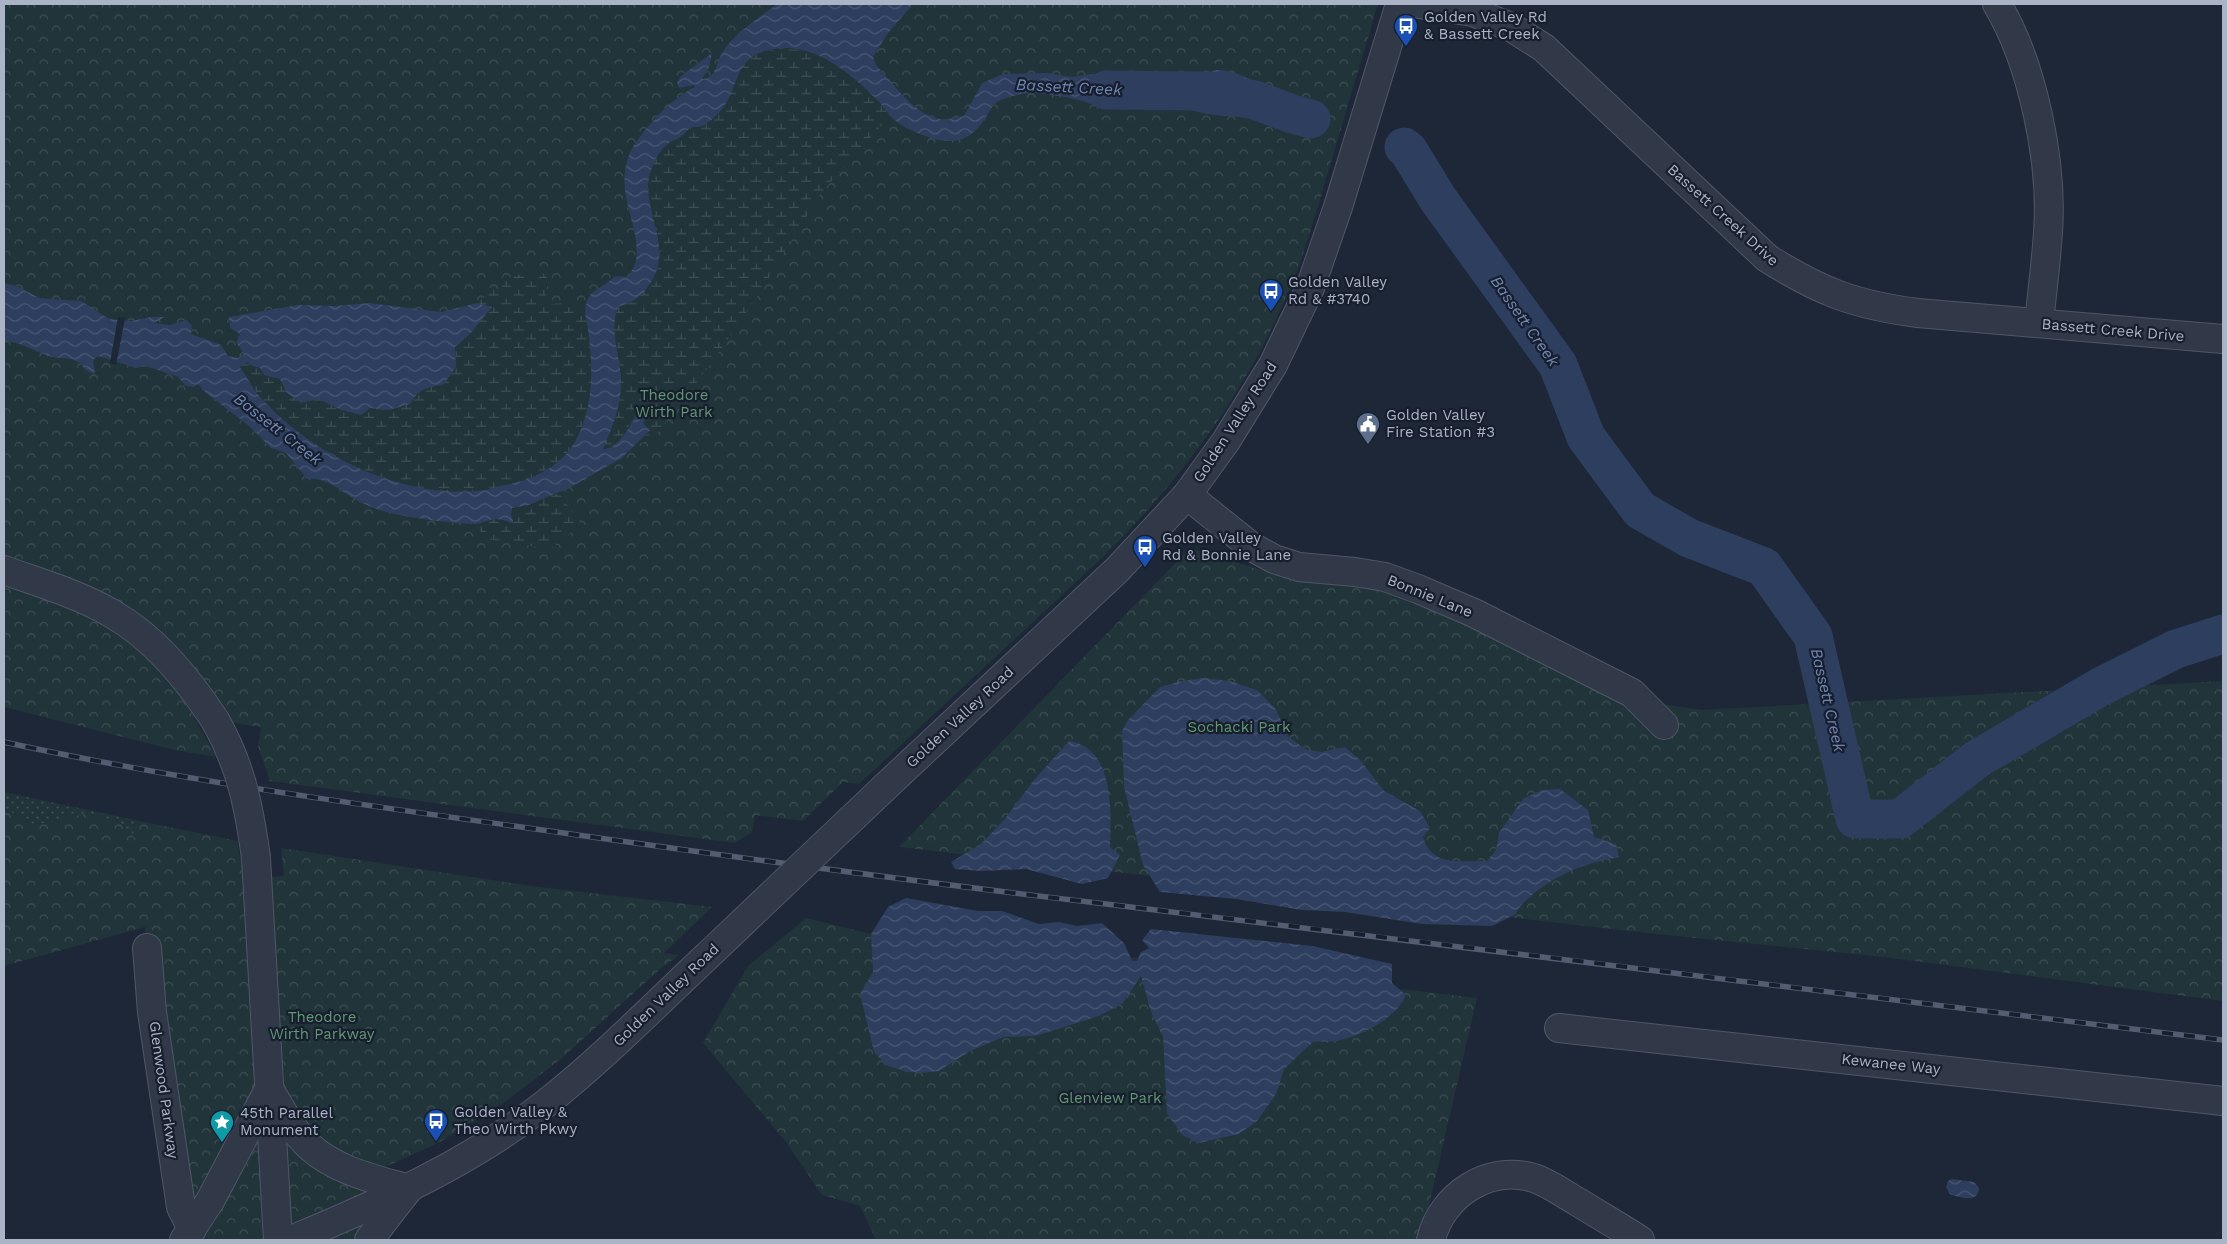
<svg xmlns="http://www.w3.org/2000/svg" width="2227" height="1244" font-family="'Work Sans',sans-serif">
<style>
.grass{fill:url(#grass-dots)}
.forest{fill:url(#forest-crowns)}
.wetland{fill:url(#wetland-marsh)}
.water{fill:url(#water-waves)}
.pier{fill:#1e2738}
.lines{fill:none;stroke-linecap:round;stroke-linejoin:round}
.river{stroke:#2d3e5f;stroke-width:39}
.minor-casing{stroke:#4f5667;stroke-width:30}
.minor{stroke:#313949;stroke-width:28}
.rail-casing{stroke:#535c70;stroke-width:5.5}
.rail{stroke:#171e2d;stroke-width:4;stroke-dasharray:11;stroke-linecap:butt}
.minor-bridge-casing{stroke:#4f5667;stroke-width:30;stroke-linecap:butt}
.minor-bridge{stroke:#313949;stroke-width:28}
.labels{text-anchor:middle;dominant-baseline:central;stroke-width:4.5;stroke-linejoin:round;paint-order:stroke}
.poi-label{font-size:15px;fill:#abb3c6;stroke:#171e2d;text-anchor:start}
.street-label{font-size:15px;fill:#abb3c6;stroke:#171e2d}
.park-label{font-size:15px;fill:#619873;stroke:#171e2d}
.water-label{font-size:16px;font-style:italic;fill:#7086b2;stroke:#171e2d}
</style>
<defs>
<pattern id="grass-dots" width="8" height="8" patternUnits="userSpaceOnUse" patternTransform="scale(1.25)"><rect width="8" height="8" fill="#203439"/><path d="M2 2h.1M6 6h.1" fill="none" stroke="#3e4f54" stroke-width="1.8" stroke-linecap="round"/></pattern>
<pattern id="forest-crowns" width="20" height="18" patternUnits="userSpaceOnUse" patternTransform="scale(1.25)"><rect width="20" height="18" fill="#203439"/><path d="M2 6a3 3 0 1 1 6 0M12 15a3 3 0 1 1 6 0" fill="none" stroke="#3e4f54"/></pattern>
<pattern id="wetland-marsh" width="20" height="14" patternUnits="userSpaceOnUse" patternTransform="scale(1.25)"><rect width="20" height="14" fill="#203439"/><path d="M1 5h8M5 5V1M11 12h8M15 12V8" fill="none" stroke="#3e4f54"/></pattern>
<pattern id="water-waves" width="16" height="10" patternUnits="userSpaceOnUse" patternTransform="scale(1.25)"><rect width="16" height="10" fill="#2d3e5f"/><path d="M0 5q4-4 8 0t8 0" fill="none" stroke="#495874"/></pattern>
</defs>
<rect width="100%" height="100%" fill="#1e2738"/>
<path class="grass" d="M 4,792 L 135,820 L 137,838 L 118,821 L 85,814 L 63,817 L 50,823 L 32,824 L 11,812 L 4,810 Z"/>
<g class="forest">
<path d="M 4,4 L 1378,4 C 1364,52 1349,101 1335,149 C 1319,201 1306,255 1283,304 C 1239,402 1180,480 1104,556 L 859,784 L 843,782 L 803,821 L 755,815 L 752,832 L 735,843 L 270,781 L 258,746 L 261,727 L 194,717 L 216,757 L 175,750 L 4,707 Z"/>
<path d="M 1190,548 L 1261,570 L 1410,595 L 1615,697 L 1702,710 L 2223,681 L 2223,1001 L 1884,957 L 1638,932 L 899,847 Z"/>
<path d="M 4,810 L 11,812 L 32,824 L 50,823 L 63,817 L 85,814 L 118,821 L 136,838 L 135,820 L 238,841 L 239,855 L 267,861 L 268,877 L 284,876 L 281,848 L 531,886 L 712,907 L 664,953 L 679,955 L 658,971 L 562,1058 L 505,1102 L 440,1142 L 385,1167 L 378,1240 L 198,1240 L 147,948 L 145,927 L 4,966 Z"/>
<path d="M 806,918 L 871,934 L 873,972 L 860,994 L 985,940 L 1477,998 L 1421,1240 L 876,1240 L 860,1206 L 822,1195 L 786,1142 L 703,1043 L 748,966 Z"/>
</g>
<g class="wetland">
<path d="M 779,49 C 790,49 800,49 810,52 C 840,61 872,92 890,116 L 821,193 L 758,295 L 710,365 L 652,440 L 637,444 L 650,430 L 633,419 C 626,431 618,449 602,449 L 613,426 L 621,377 L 613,319 L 618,307 L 633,302 L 658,269 L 660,251 L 657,229 L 648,194 L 648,178 L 653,164 L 669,143 L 682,136 L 730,96 L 734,81 L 745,63 L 754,56 L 766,51 Z"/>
<path d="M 535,270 L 545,274 L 548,280 L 545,299 L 552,304 L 564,303 L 585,315 C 595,360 598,415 567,453 C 552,471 527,481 505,485 C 453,496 406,490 358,467 C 323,450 289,429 263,400 C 253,390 248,378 239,367 L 248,362 L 250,365 L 260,368 L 264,375 L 280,379 L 287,393 L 301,403 L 319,399 L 341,410 L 370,408 L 389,410 L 417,393 L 430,387 L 443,385 L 456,367 L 455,347 L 470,334 L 492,307 L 477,303 L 486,296 L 486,287 L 499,290 L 508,278 Z"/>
<path d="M 559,493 L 580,523 L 566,538 L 550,549 L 487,539 L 474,524 C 489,519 498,517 514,524 L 512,508 L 529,505 Z"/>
</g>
<g class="water">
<path d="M 777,4 L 913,4 L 888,33 L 873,57 L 876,65 C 893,83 914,115 940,119 C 948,120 956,117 964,116 L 982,83 L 1003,74 L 1047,73 L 1072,77 L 1090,74 L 1108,75 L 1127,83 L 1160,84 L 1159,98 C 1150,97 1140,96 1131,97 C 1121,98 1112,107 1102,106 C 1094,106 1086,102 1079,100 C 1055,95 1029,89 1006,98 C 991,103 993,108 985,119 C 970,142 952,145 928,137 C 914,132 900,126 890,116 C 885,110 881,103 875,98 C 847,70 808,38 765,51 C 734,60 739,87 723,108 C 718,115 707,125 699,127 C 696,127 693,126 691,128 C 688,129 685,133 682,136 C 678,139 673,140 669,143 C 662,148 656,158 653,165 C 635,202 674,240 653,279 C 645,294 634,302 618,307 C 609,330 620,356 621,379 C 622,404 613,426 603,449 C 621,449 632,420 641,408 L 649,414 L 643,423 L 650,430 L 622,458 L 571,487 L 529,505 L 512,508 L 511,515 L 514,524 C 488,512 491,525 470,524 C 444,522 417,519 390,513 C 380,510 367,506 358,501 C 342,492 325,476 307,479 L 286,453 L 271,448 L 249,426 L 206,393 L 198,384 L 194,387 L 186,386 L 178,377 L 146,366 L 136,368 L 98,356 L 93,360 L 95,374 C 81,370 85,365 76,361 C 68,357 58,359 49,356 C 34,351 20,342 4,341 L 4,283 L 19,287 L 39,298 L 81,301 L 109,319 L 132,321 L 150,317 L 165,317 L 154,323 L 169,325 L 187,320 L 192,326 L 191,334 L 221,345 L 228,356 L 238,358 L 244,354 L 236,342 L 240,334 L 230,328 L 229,317 L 298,305 L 334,306 L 369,303 L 441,312 L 477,303 L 492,307 L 470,334 L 455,347 L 456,367 L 443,385 C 426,387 419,389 410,404 L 389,410 L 370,408 L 361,415 L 341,410 L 319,399 L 301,403 L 287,393 L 280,379 L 264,375 L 260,368 L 250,365 L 248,362 L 240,367 C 248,378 253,390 263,400 C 313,455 400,497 475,491 C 485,491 495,487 505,485 C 533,480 562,466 576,440 C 593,408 593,372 589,337 C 588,323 581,311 589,297 C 594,288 608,284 615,276 L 628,277 C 631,272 635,266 636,260 C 641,225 615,196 628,158 C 633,143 644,131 654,120 C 660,111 686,90 695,87 L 694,85 L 679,88 L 677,83 L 681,76 L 712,53 L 709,68 L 702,79 C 716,79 716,63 722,53 C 734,33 758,19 777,4 Z"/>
<path d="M 1216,70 C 1249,69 1280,102 1313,110 L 1309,127 L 1281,124 L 1252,112 C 1225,122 1196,111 1169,105 L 1170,81 L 1180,79 L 1196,72 L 1202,74 Z"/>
<path d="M 1203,678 L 1229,681 L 1257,690 L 1275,708 L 1289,737 L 1305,749 L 1321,752 L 1345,747 L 1361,761 L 1384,791 L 1420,811 L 1430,828 L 1423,837 C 1432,868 1462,860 1487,861 L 1496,850 L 1499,833 L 1523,799 L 1542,790 L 1560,789 L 1588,810 L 1594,837 L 1616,844 L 1619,857 C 1584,864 1558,873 1531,896 C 1524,902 1519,906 1516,914 L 1492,926 L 1422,924 L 1345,912 L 1302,910 L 1236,899 L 1160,892 L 1143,865 L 1124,787 L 1122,731 L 1128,720 L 1160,687 L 1182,681 Z"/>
<path d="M 1069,741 C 1115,747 1111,813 1110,847 L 1120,855 L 1108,878 L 1082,884 L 1026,869 L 982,871 L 955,869 L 951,862 L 981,844 L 1004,820 L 1034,780 Z"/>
<path d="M 906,898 L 978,911 L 1002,911 L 1039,924 L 1059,922 L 1077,926 L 1102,923 L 1124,943 L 1132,961 L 1137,961 L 1141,952 L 1149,948 L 1142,940 L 1151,929 L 1312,946 L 1392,964 L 1392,983 L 1406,995 C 1395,1019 1363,1035 1337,1041 C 1329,1042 1321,1041 1313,1042 L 1284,1069 L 1276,1094 L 1257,1121 L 1239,1134 L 1199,1143 L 1182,1135 L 1167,1113 L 1163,1037 L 1150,1009 L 1141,976 L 1123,1003 L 1099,1016 L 1036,1036 L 1004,1037 L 970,1051 L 939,1071 L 921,1073 L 907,1072 L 886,1065 L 874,1052 L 860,994 L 873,972 L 871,934 L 888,907 Z"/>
<path d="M 1952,1179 L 1974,1182 L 1979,1188 C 1979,1203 1960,1198 1950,1194 L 1946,1187 L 1948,1181 Z"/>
</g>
<path class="pier" d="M 118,317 L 125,318 L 116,365 L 110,363 Z"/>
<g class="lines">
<g class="river">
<path d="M 1106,90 L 1202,91 L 1255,100 L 1292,114 L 1311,119"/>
<path d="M 1404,147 L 1408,150 L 1438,199 L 1558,365 L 1586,437 L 1640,510 L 1689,538 L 1764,567 L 1813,636 L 1855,819 L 1900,819 L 1977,759 L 2100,687 L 2176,649 L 2223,634"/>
</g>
<g class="minor-casing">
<g id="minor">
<path d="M 1419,4 L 1473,12 L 1511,27 L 1544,48 L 1767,258 C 1821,292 1855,305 1918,313 L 2223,339"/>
<path d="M 1997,4 C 2033,64 2053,163 2048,232 C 2046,263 2042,293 2039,323"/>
<path d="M 1187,495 L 1252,547 L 1274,559 L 1299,567 L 1355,572 L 1385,577 L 1418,589 L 1474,613 L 1632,693 L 1664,725"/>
<path d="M 4,570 C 40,583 78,594 111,613 C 155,638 187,678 215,720"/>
<path d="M 885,787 L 1117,570 L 1187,495 L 1226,441 L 1273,365 L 1310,288 L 1338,207 L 1400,4"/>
<path d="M 256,858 L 278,1240"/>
<path d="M 147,948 L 152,1012 L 181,1207 L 192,1229"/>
<path d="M 1559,1028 L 2223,1101"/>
<path d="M 271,1092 C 282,1111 293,1131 309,1146 C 336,1171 375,1179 409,1189"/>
<path d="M 184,1240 L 210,1201 L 269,1089"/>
<path d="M 291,1240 C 380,1203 468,1164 545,1104 C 602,1059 653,1007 705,958"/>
<path d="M 369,1240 L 406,1192"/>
<path d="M 1431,1240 C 1441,1196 1488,1164 1534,1178 C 1549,1183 1564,1194 1578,1202 C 1599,1215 1620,1227 1640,1240"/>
</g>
</g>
<use href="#minor" class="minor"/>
<g class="rail-casing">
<path id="rail" d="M 4,742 C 173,779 343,802 514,826 C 711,854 908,881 1106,904 C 1479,948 1851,995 2223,1040"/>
</g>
<use href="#rail" class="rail"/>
<g class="minor-bridge-casing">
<g id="minor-bridge">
<path d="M 215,720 C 241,766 249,806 256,858"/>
<path d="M 705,958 L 885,787"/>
</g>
</g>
<use href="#minor-bridge" class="minor-bridge"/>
</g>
<defs>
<g id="bus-pin" transform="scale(1.25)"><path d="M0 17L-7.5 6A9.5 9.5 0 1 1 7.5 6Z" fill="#1a4fb4" stroke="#171e2d"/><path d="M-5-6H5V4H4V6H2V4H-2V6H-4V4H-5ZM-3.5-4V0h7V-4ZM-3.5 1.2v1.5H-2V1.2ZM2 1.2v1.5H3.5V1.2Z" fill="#fff"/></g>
<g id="civic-pin" transform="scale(1.25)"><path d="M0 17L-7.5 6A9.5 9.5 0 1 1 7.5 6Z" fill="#5c6f8a" stroke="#171e2d"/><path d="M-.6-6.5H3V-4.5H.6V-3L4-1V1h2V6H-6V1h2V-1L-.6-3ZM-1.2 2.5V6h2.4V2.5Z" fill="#fff"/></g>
<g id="sight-pin" transform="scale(1.25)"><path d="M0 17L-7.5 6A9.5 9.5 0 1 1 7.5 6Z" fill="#0f9aa8" stroke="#171e2d"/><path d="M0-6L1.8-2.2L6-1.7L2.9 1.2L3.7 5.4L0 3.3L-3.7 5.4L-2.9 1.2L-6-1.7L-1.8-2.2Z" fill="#fff"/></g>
</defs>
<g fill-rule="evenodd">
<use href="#bus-pin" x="1406" y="26"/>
<use href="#bus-pin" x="1271" y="291"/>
<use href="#civic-pin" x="1368" y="424"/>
<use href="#bus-pin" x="1145" y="547"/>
<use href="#bus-pin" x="436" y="1121"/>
<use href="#sight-pin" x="222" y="1122"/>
</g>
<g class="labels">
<g class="poi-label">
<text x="1424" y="17">Golden Valley Rd<tspan x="1424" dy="17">&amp; Bassett Creek</tspan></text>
<text x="1288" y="282">Golden Valley<tspan x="1288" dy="17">Rd &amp; #3740</tspan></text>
<text x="1386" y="415">Golden Valley<tspan x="1386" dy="17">Fire Station #3</tspan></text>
<text x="1162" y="538">Golden Valley<tspan x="1162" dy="17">Rd &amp; Bonnie Lane</tspan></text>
<text x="454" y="1112">Golden Valley &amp;<tspan x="454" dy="17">Theo Wirth Pkwy</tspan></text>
<text x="240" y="1113">45th Parallel<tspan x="240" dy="17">Monument</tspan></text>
</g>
<g class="street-label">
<text transform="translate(1723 215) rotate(42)">Bassett Creek Drive</text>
<text transform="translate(2113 330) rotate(5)">Bassett Creek Drive</text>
<text transform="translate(1235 422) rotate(-57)">Golden Valley Road</text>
<text transform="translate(1430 596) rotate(22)">Bonnie Lane</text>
<text transform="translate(960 717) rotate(-43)">Golden Valley Road</text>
<text transform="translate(666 995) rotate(-44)">Golden Valley Road</text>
<text transform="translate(1891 1064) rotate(6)">Kewanee Way</text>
<text transform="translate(164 1090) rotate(82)">Glenwood Parkway</text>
</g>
<g class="park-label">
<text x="674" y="395">Theodore<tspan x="674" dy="17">Wirth Park</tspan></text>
<text x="1239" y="727">Sochacki Park</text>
<text x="322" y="1017">Theodore<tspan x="322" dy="17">Wirth Parkway</tspan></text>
<text x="1110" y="1098">Glenview Park</text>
</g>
<g class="water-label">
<text transform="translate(1069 87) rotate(3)">Bassett Creek</text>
<text transform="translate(1525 321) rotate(55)">Bassett Creek</text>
<text transform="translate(278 429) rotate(38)">Bassett Creek</text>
<text transform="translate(1828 700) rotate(77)">Bassett Creek</text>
</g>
</g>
<rect width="2227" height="1244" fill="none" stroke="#abb3c6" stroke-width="10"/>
</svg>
